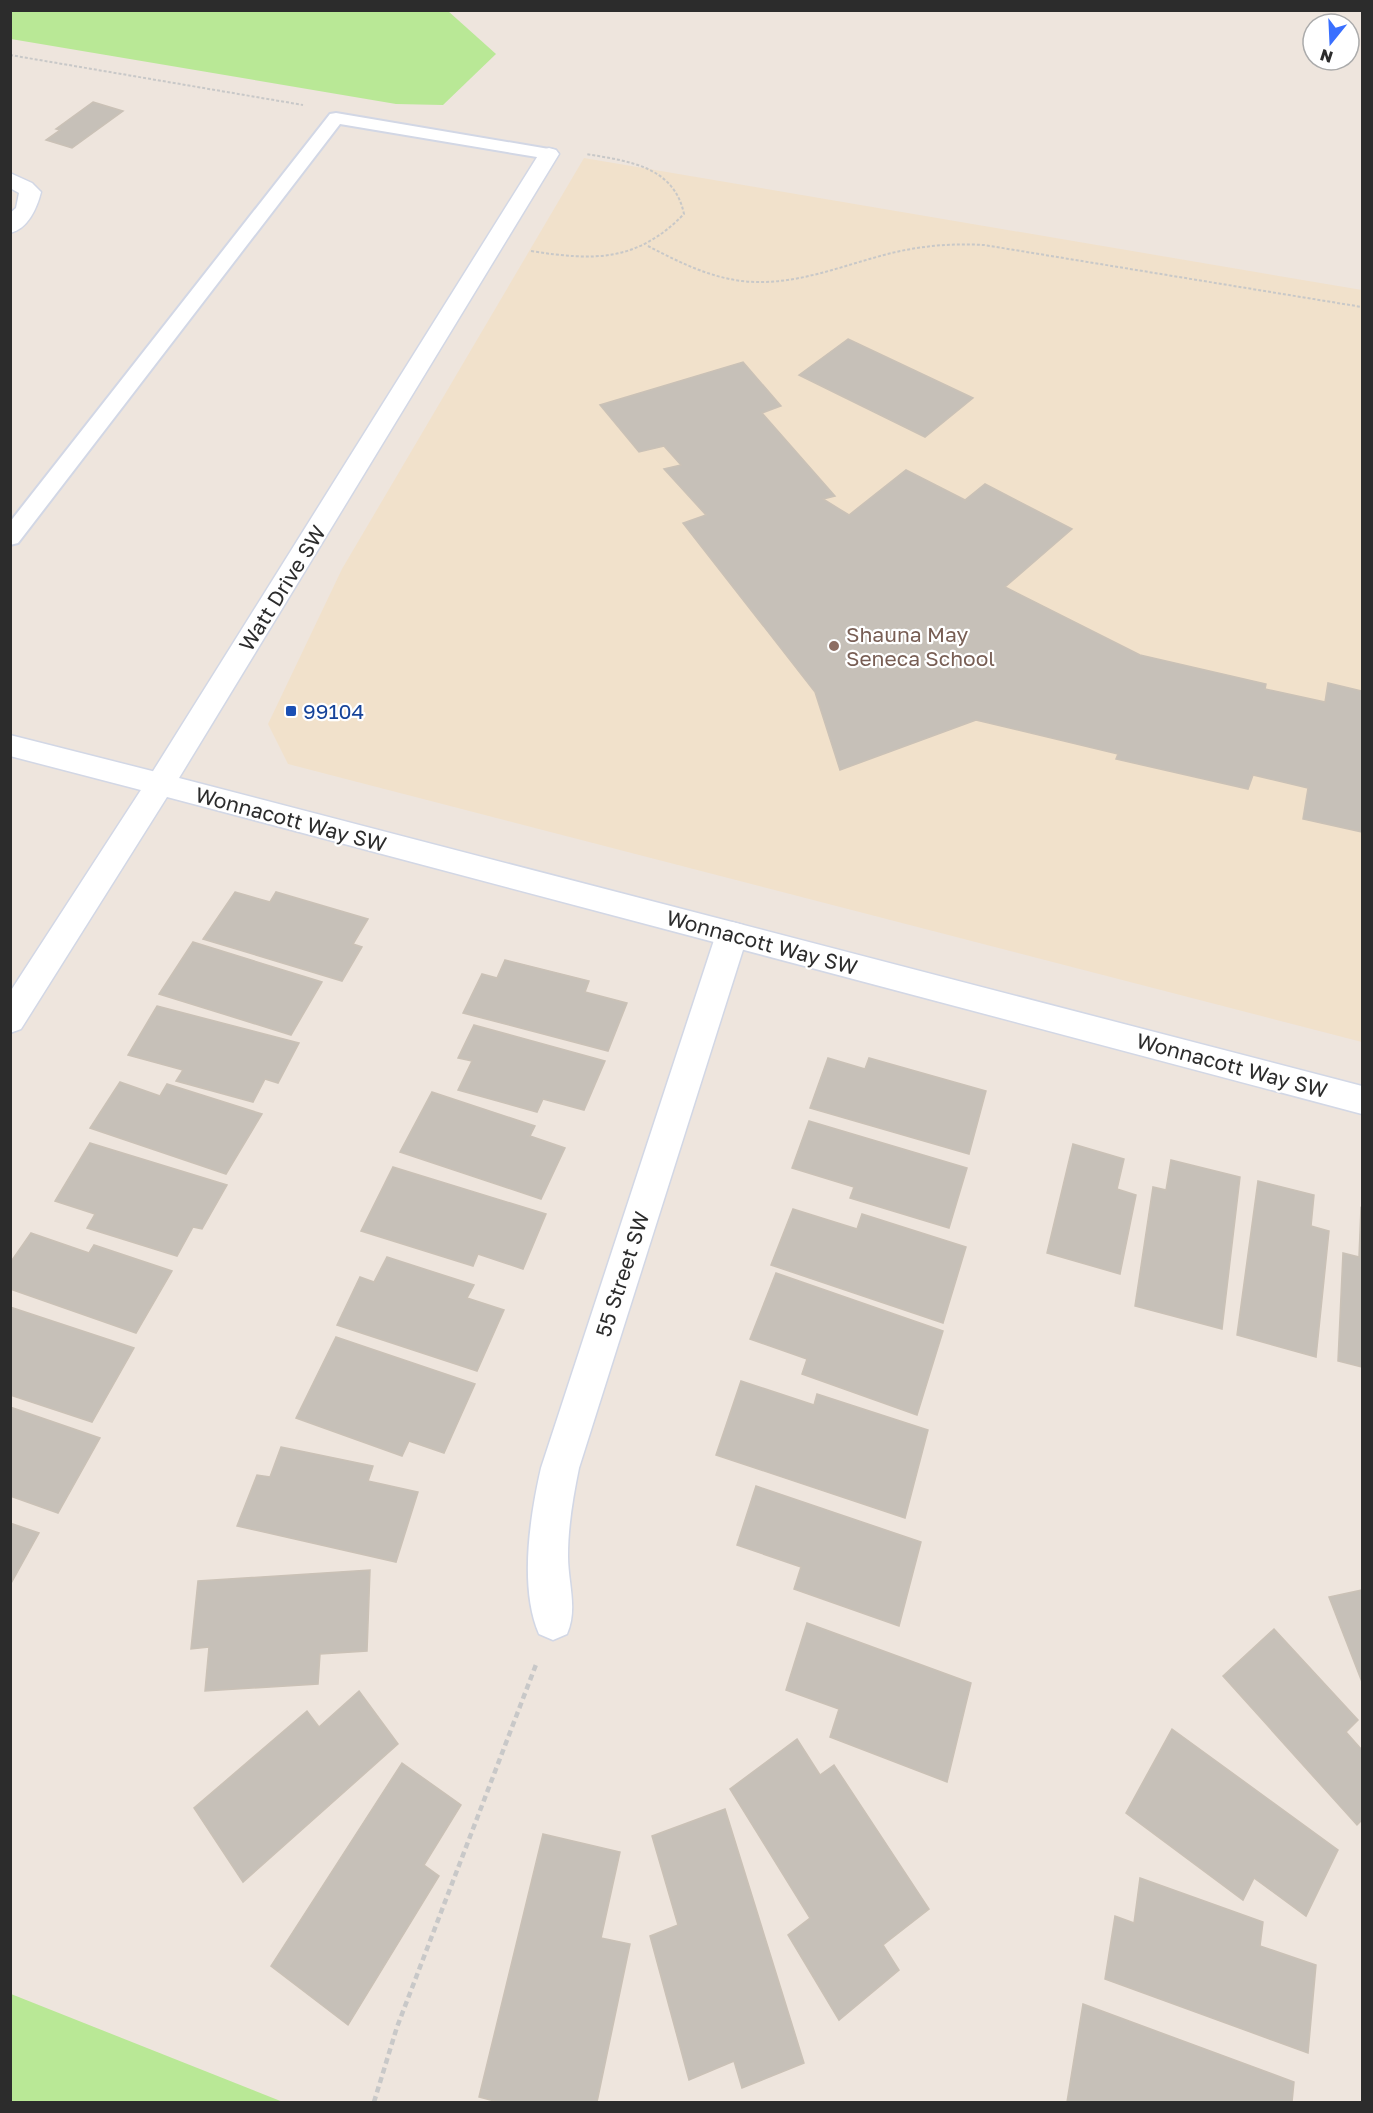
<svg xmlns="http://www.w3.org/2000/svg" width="1373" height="2113" font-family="'Golos Text',sans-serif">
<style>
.education{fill:#f1e1cb}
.green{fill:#b9e896}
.building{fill:#c6c0b8;stroke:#cac1b6;stroke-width:1.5}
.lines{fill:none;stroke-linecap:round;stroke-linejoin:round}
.service-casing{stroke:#d2d7e5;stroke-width:4}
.minor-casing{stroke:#d2d7e5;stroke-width:3}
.tertiary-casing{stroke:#d2d7e5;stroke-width:3}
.path-far1{stroke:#c8c8c8;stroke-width:2;stroke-dasharray:3 2;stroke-linecap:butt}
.path{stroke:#c8c8c8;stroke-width:4.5;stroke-dasharray:6 4;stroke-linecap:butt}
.service{fill:#fff;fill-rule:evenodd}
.minor{fill:#fff;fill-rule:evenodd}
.tertiary{fill:#fff;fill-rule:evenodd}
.education-dot{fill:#8d6e63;stroke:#fff;stroke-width:2}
.transit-dot{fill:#1a4fb4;stroke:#fff;stroke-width:2}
.labels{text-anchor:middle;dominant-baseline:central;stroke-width:4.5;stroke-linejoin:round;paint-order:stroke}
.street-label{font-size:21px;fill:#2c2c2c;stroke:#fff}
.education-label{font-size:21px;fill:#785e54;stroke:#fff;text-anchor:start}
.transit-label{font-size:21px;fill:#164399;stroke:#fff;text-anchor:start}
</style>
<rect width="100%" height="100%" fill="#eee5dd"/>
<path class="education" d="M 584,158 L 1362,290 L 1362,1042 L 288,764 L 268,724 L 342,569 Z"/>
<g class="green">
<path d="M 10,11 L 448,11 L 496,54 L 443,105 L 396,104 L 11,39 Z"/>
<path d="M 10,1994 L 11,1994 L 283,2102 L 11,2102 Z"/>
</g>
<g class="building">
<path d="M 93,102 L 123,111 L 72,148 L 46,140 L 60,130 L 56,129 Z"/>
<path d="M 848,339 L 973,398 L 925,437 L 799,375 Z"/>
<path d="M 743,362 L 781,406 L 762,413 L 835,496 L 823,499 L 849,515 L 906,470 L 965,500 L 985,484 L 1072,529 L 1005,587 L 1140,655 L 1266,684 L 1265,689 L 1325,702 L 1328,683 L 1362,691 L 1362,832 L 1303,819 L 1308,788 L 1253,775 L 1248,789 L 1116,759 L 1118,754 L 976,720 L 840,770 L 815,692 L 683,523 L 706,515 L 664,469 L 681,465 L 664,446 L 639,452 L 600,405 Z"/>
<path d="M 235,892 L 270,902 L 276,892 L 368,919 L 353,944 L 362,947 L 342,981 L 203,939 Z"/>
<path d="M 193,942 L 322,982 L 291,1035 L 159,994 Z"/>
<path d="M 505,960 L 589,981 L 585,992 L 627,1003 L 608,1051 L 463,1013 L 482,974 L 497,978 Z"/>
<path d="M 157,1006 L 299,1043 L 278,1083 L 265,1079 L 253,1102 L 176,1081 L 183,1070 L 128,1055 Z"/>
<path d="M 474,1025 L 605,1061 L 584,1110 L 543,1099 L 537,1112 L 458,1090 L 472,1061 L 458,1058 Z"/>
<path d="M 828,1058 L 865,1069 L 869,1058 L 986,1091 L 969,1154 L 810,1108 Z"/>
<path d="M 120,1082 L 160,1096 L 167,1084 L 262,1114 L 226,1174 L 90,1128 Z"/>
<path d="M 432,1092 L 535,1126 L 530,1136 L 565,1148 L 541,1199 L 400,1152 Z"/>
<path d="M 809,1121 L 967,1168 L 949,1228 L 850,1198 L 854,1187 L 792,1168 Z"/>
<path d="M 90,1143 L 227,1185 L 202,1229 L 193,1227 L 177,1256 L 87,1228 L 95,1214 L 55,1201 Z"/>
<path d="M 1073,1144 L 1124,1159 L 1117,1189 L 1136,1195 L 1120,1274 L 1047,1253 Z"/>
<path d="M 1171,1160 L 1240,1177 L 1222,1329 L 1135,1306 L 1153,1187 L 1166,1190 Z"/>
<path d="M 393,1167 L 546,1214 L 523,1269 L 478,1254 L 473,1266 L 361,1231 Z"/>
<path d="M 1258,1181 L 1314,1195 L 1311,1226 L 1329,1231 L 1316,1357 L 1237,1335 Z"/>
<path d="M 1361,1208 L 1362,1209 L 1362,1367 L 1338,1361 L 1343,1253 L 1359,1257 Z"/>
<path d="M 793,1209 L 857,1229 L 862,1214 L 966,1247 L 943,1323 L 771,1265 Z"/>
<path d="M 31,1233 L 89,1253 L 94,1245 L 172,1271 L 136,1333 L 10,1289 L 10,1263 Z"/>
<path d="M 387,1257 L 474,1285 L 467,1298 L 504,1310 L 477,1371 L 337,1325 L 360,1277 L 374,1282 Z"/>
<path d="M 776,1273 L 943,1331 L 917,1415 L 802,1374 L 807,1359 L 750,1339 Z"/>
<path d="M 10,1307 L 134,1348 L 92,1422 L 10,1395 Z"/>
<path d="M 336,1337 L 475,1384 L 444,1453 L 409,1441 L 402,1456 L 296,1418 Z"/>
<path d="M 741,1381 L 814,1405 L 817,1394 L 928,1430 L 905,1518 L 716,1455 Z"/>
<path d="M 10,1407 L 100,1438 L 58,1513 L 10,1496 Z"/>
<path d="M 281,1447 L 373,1466 L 368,1481 L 418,1492 L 396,1562 L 237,1526 L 257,1475 L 270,1477 Z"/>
<path d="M 756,1486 L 921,1542 L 899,1626 L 794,1589 L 801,1567 L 737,1545 Z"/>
<path d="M 10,1523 L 39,1533 L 10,1585 Z"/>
<path d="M 370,1570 L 367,1651 L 320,1654 L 318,1684 L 205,1691 L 209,1647 L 191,1649 L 198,1581 Z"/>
<path d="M 1362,1590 L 1362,1682 L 1329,1597 Z"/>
<path d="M 807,1623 L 971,1683 L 947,1782 L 830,1737 L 839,1709 L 786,1690 Z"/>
<path d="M 1274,1629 L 1358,1720 L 1346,1732 L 1362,1750 L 1362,1820 L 1357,1825 L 1223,1676 Z"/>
<path d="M 359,1691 L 398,1744 L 243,1882 L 194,1808 L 307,1711 L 319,1727 Z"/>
<path d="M 1172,1729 L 1338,1850 L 1306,1916 L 1254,1878 L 1243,1900 L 1126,1813 Z"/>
<path d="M 797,1739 L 820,1775 L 834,1765 L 929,1909 L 883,1945 L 899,1970 L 839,2020 L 788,1935 L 810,1918 L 730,1789 Z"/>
<path d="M 402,1763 L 461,1805 L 424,1865 L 439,1876 L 348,2025 L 271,1966 Z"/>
<path d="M 725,1809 L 804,2063 L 742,2088 L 734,2061 L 689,2080 L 650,1936 L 678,1925 L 652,1836 Z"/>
<path d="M 543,1834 L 620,1852 L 601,1938 L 630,1944 L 597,2102 L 498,2102 L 479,2097 Z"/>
<path d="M 1140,1878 L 1263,1922 L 1260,1946 L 1316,1965 L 1308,2053 L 1105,1979 L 1115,1916 L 1134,1923 Z"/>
<path d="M 1083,2004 L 1294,2082 L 1292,2102 L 1067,2102 Z"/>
</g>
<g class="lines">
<g class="service-casing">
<path id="service" d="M 336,113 L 549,149 L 555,150 L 558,154 L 555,158 L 549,159 L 340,124 L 18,543 L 10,545 L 10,522 L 330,114 Z"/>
</g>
<g class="minor-casing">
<g id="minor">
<path d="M 10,173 L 32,183 L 41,192 C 37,208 28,229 10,233 L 10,213 L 16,208 L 19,193 L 10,188 Z"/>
<path d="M 10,735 L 160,773 L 170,776 L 175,784 L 170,792 L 160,795 L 10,756 Z"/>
<path d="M 732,922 L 743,925 L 748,934 L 579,1468 C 573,1497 568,1526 568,1556 C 568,1583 578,1609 567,1634 L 553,1640 L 539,1634 C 519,1588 530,1516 541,1468 L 716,934 L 721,925 Z"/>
</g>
</g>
<g class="tertiary-casing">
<path id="tertiary" d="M 549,148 L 556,150 L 559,154 L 179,778 L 1362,1086 L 1362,1114 L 167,797 L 21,1029 L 10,1033 L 10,992 L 150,776 L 539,154 L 542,150 Z"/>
</g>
<g class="path-far1">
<path d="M 10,55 L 303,105"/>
<path d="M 648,246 C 677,261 708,277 742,281 C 791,287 838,267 884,255 C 917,246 951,243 984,245 L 1362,307"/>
<path d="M 531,251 C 594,261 637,262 684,214 C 674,166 628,161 586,154"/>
</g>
<path class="path" d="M 374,2102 L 397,2027 L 537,1662"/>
<use href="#service" class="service"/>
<use href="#minor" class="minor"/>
<use href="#tertiary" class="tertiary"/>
</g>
<circle class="education-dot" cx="834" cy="646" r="6"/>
<rect class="transit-dot" x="285" y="705" width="12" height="12" rx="3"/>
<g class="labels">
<g class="street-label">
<text transform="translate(282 588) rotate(-58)">Watt Drive SW</text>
<text transform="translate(291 819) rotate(15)">Wonnacott Way SW</text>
<text transform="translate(762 942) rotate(15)">Wonnacott Way SW</text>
<text transform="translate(1232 1065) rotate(15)">Wonnacott Way SW</text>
<text transform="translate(622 1274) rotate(-72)">55 Street SW</text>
</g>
<g class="education-label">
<text x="846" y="634">Shauna May<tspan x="846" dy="24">Seneca School</tspan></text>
</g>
<g class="transit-label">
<text x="303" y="711">99104</text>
</g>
</g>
<rect width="1373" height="2113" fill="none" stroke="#2c2c2c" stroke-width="24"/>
<g transform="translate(1331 42) rotate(198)"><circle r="28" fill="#ffffff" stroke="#ababab" stroke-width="1.5"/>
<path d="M0-4.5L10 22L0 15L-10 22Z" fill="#396fff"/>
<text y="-9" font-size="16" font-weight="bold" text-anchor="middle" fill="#2c2c2c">N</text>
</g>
</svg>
